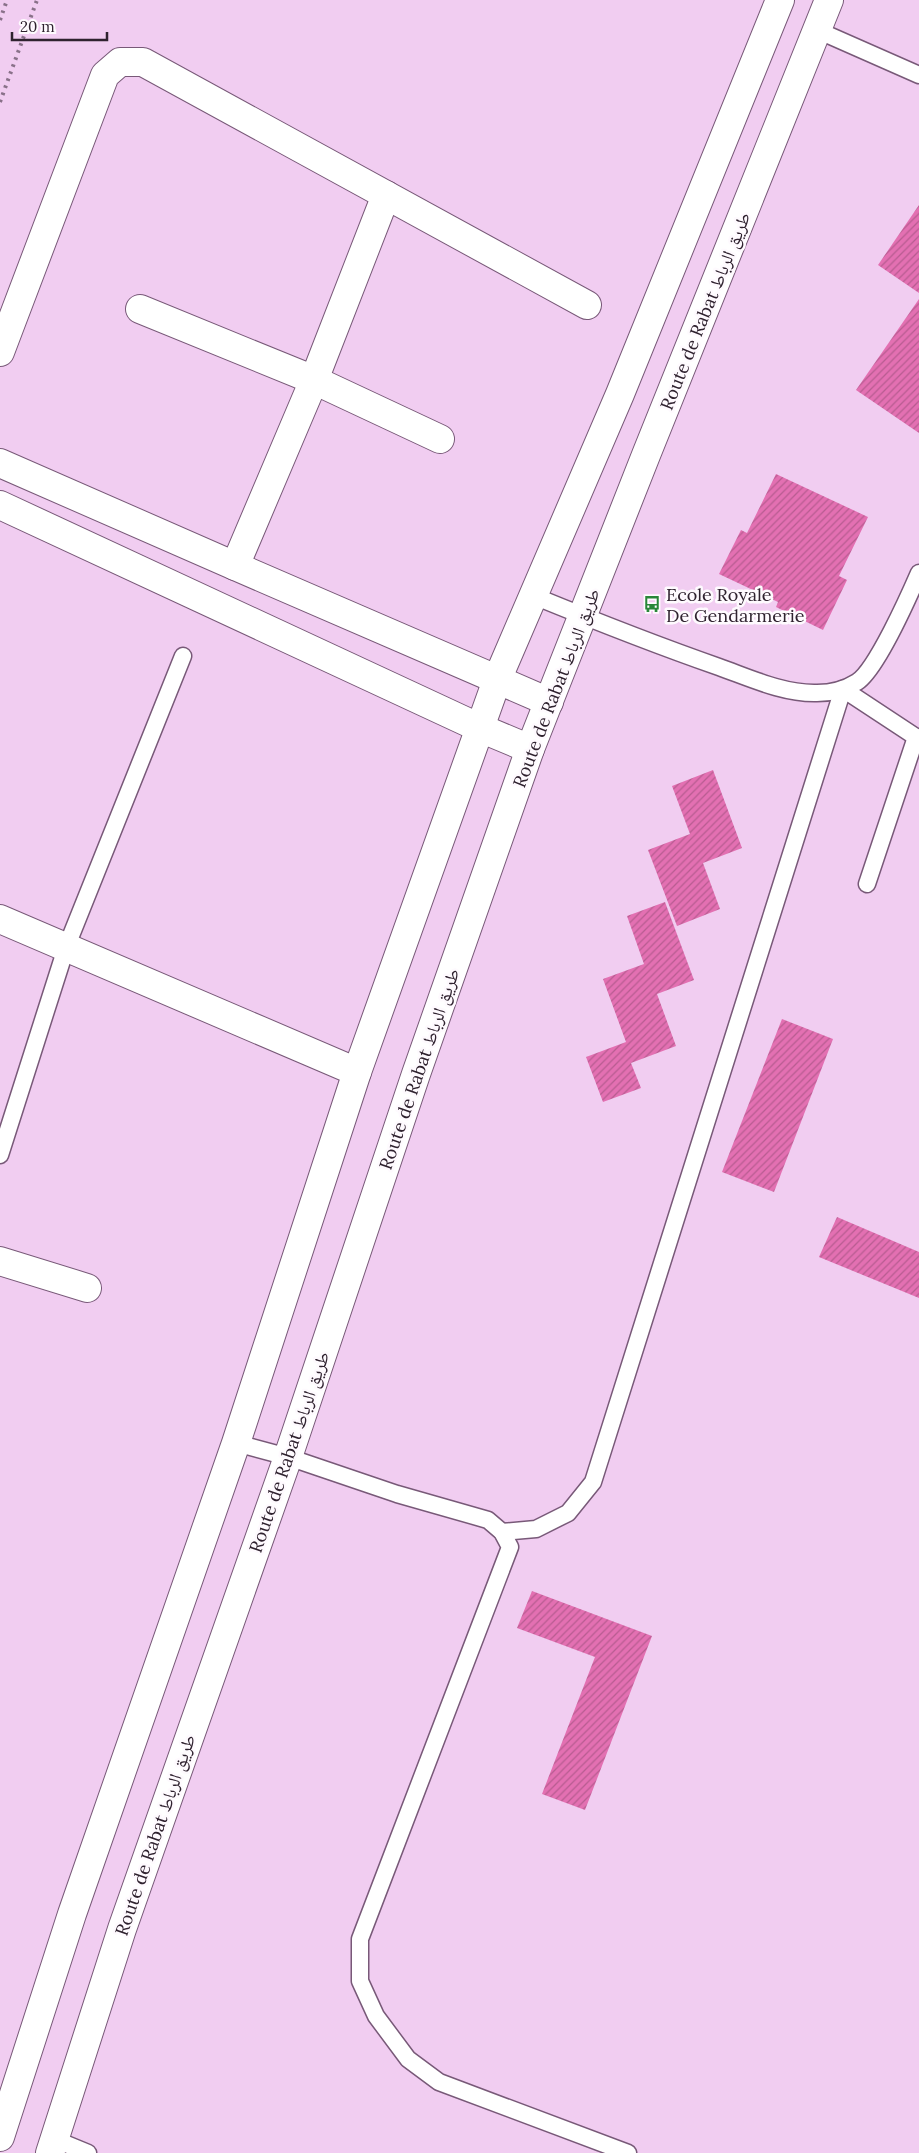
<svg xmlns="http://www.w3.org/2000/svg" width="919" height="2153" font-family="Lora,'Noto Naskh Arabic',serif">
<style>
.building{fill:url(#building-hatch)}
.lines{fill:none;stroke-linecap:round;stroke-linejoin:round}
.service-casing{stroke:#785978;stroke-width:19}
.minor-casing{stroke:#785978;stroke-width:30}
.primary-casing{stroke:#785978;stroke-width:30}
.service{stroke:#fff;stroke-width:16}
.minor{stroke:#fff;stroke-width:28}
.primary{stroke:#fff;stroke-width:28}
.rail{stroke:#897189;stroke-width:4;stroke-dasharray:2.5 5;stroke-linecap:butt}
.labels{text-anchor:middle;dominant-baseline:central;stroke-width:5;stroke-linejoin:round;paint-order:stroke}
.street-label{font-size:18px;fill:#2f222f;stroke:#fefafe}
.poi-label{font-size:18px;fill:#2f222f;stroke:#fefafe;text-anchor:start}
</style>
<defs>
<pattern id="building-hatch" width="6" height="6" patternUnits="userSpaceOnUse" patternTransform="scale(1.25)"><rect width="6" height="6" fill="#e370b2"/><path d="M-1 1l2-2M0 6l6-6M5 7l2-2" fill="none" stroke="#b85c91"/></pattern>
</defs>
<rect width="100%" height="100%" fill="#f1cdf1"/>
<g class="building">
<path d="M 919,205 L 919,293 L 878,265 Z"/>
<path d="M 919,299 L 919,433 L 856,390 Z"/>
<path d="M 776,474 L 868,517 L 839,576 L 847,580 L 823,630 L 776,607 L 778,602 L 719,574 L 741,530 L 747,533 Z"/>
<path d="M 713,770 L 742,848 L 703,863 L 720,909 L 677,926 L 648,850 L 690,834 L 672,786 Z"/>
<path d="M 665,902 L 694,980 L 657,994 L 676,1046 L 631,1063 L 641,1088 L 603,1102 L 586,1057 L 626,1042 L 603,979 L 644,964 L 627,916 Z"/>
<path d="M 782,1019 L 833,1039 L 774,1192 L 722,1172 Z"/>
<path d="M 837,1217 L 919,1252 L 919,1298 L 819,1257 Z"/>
<path d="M 532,1591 L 652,1636 L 585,1810 L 542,1794 L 595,1657 L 517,1628 Z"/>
</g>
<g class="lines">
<g class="service-casing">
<g id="service">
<path d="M 817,30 L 919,75"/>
<path d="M 534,596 C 595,621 656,645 719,667 C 750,678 784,694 817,693 C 831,693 846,689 857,682 C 876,670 909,596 919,573"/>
<path d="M 867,884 L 916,737"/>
<path d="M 0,1155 L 66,948 L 183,656"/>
<path d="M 236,1443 L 288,1457 L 397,1494 L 488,1520 L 502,1532 L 510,1547 L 360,1939 L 360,1981 L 376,2016 L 408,2059 L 439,2082 L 628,2153"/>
<path d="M 502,1532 L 536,1529 L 568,1513 L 593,1482 L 843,689 L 919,739"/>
<path d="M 54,2139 L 88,2153"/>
</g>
</g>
<g class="minor-casing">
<g id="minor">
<path d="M 386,195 L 314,380 L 235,566 L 549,702"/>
<path d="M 140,309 L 314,380 L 440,439"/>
<path d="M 0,352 L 105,75 L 120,62 L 143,62 L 587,305"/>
<path d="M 0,463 L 235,566"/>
<path d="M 0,505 L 480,728 L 530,749"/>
<path d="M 0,919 L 357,1072"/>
<path d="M 0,1261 L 87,1288"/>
</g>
</g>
<g class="primary-casing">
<g id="primary">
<path d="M 0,2137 L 72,1914 L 236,1443 L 357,1072 L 497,680 L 620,394 L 780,0"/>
<path d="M 50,2153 L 122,1929 L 288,1457 L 416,1074 L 530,749 L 646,455 L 829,0"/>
</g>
</g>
<use href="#service" class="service"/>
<use href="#minor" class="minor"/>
<use href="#primary" class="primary"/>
<g class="rail">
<path d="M 0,20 L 7,0"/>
<path d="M 0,102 L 37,0"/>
</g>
</g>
<defs>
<g id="bus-bare" transform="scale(1.35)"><path d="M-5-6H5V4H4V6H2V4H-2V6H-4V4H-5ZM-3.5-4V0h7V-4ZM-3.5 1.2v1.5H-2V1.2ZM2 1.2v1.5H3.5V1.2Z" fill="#288639" stroke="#fefafe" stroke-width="2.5" paint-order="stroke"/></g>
</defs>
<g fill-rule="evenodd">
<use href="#bus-bare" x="652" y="604"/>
</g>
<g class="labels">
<g class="street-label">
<text transform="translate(705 311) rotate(-68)">Route de Rabat طريق الرباط</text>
<text transform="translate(556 688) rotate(-69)">Route de Rabat طريق الرباط</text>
<text transform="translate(419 1069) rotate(-71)">Route de Rabat طريق الرباط</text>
<text transform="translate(289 1452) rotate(-71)">Route de Rabat طريق الرباط</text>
<text transform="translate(155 1835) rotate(-71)">Route de Rabat طريق الرباط</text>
</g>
<g class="poi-label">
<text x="666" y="594">Ecole Royale<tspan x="666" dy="21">De Gendarmerie</tspan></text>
</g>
</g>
<path d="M12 32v8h95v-8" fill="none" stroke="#2f222f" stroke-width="2.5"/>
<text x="20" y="32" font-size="15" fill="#2f222f" stroke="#fefafe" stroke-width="4" paint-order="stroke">20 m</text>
</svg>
